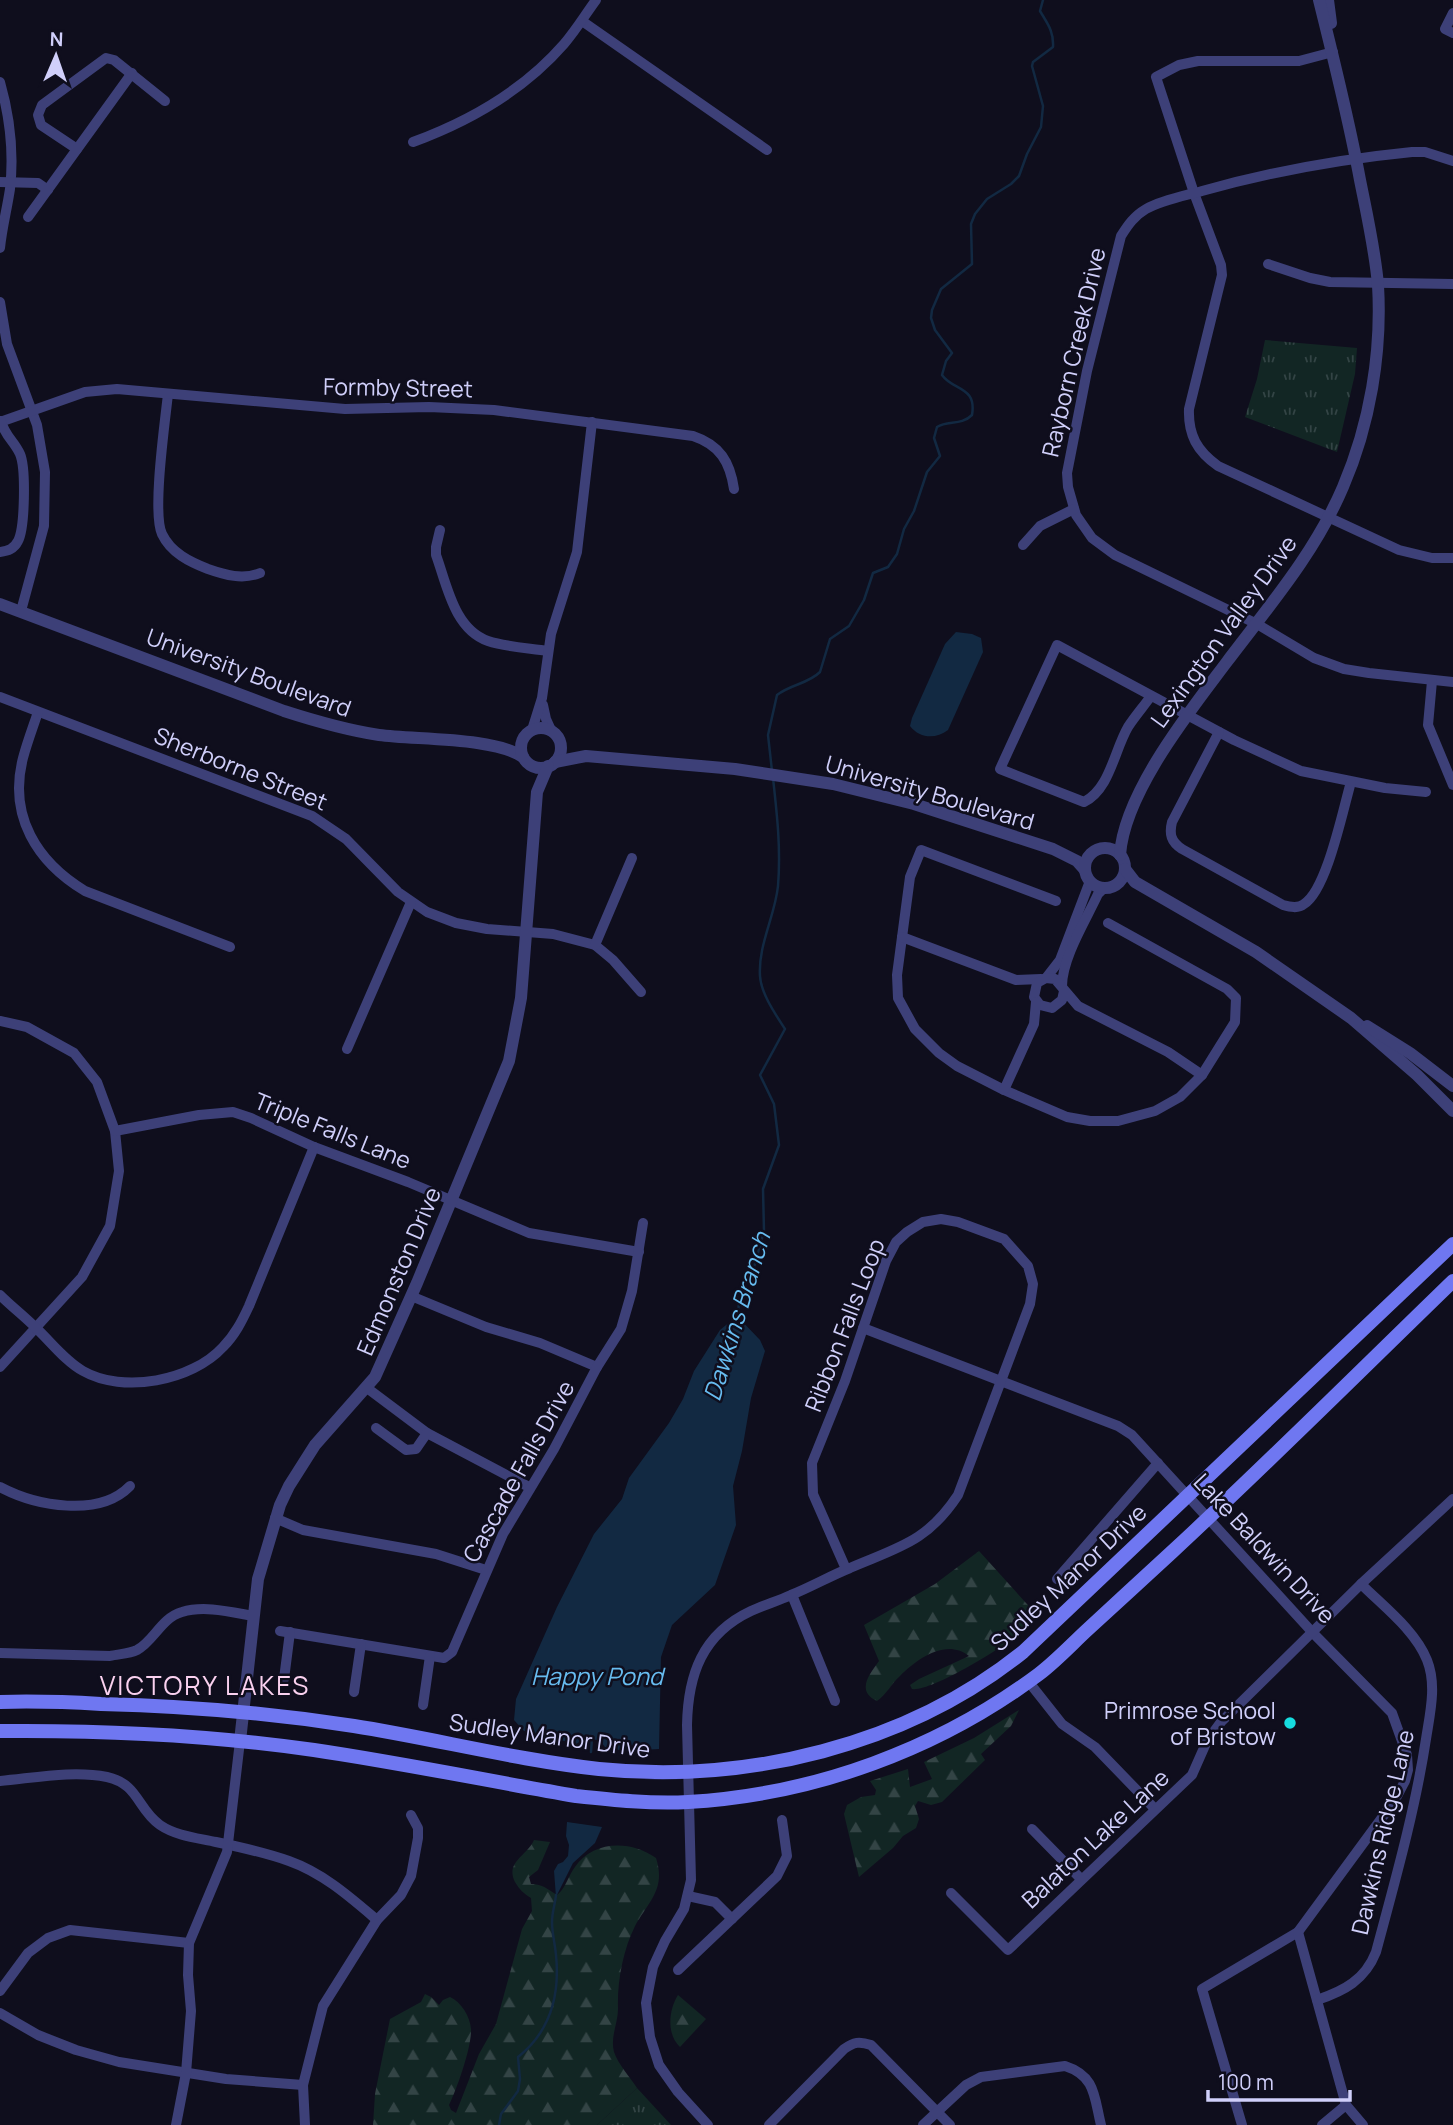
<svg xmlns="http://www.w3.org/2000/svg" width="1453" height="2125" font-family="Manrope,sans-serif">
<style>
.grass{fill:url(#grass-tufts)}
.forest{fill:url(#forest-firs)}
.water{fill:#122942}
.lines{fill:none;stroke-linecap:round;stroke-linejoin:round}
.stream{stroke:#122942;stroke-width:2.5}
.minor{stroke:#3d4078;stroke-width:10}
.tertiary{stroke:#3d4078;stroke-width:12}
.secondary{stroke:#6f77f1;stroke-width:14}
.poi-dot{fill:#16dcdf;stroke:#0f0e1d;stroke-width:2.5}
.labels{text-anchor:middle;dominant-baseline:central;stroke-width:5;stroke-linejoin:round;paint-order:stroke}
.street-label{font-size:23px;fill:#d0cffa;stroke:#0f0e1d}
.poi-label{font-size:23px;fill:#d0cffa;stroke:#0f0e1d;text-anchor:end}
.water-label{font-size:24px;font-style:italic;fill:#67bcf0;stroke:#0f0e1d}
.quarter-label{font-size:26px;letter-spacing:2px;fill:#fad1ef;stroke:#0f0e1d}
</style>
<defs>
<pattern id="grass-tufts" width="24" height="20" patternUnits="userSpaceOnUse" patternTransform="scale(1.75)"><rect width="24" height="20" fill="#122624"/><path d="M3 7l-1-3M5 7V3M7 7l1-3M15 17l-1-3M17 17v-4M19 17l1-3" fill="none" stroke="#334445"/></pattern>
<pattern id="forest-firs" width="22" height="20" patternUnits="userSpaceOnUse" patternTransform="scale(1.75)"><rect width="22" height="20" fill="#122624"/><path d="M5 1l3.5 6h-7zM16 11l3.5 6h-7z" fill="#334445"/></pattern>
</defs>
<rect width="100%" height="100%" fill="#0f0e1d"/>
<g class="grass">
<path d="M 1265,340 L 1357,348 L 1355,374 L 1337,452 L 1245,417 L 1257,379 Z"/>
<path d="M 637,2088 L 671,2125 L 597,2125 Z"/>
</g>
<g class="forest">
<path d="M 979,1551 L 1036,1614 C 1031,1619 1027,1626 1022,1631 C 1006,1646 931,1692 912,1689 L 910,1685 L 919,1679 L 969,1656 C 946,1638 917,1659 900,1676 C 891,1684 887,1694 877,1701 C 856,1691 869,1675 879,1661 L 864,1625 L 935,1584 Z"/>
<path d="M 1019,1710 L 1011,1726 L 981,1754 L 985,1760 L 942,1802 L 931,1805 L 918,1801 L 915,1806 L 919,1819 L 916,1828 L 903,1836 L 893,1848 L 859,1877 L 844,1814 L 847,1805 L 861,1797 L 875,1795 L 876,1790 L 870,1781 L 908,1769 L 910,1787 L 932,1779 L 924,1762 L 974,1738 Z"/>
<path d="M 534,1840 L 550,1842 L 538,1870 L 529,1877 L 531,1884 C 543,1884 547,1889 557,1895 C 566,1888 568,1876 575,1867 C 593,1840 631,1840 656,1858 C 666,1889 649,1901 635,1926 C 623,1950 617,1982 618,2009 C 618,2023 610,2037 614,2052 C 618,2064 630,2077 637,2088 L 597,2125 L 373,2125 L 375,2094 L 390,2019 L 421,2002 L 425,1994 L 431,1997 L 439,2005 L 443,2000 L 450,1997 C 461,2002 470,2016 471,2029 C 472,2046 457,2089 449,2105 L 451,2110 L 456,2113 L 479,2054 L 496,2024 L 522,1929 L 532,1911 L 531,1898 C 523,1893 520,1890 515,1882 C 505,1862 527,1856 534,1840 Z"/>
<path d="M 678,1995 L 706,2019 L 680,2047 C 667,2035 668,2011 678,1995 Z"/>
</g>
<g class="water">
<path d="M 956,632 L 972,634 L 981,638 L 983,652 L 948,730 C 936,739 920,739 910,726 L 912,718 L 945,644 Z"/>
<path d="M 737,1316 L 760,1340 L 765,1351 L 751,1398 L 742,1451 L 733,1486 L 736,1525 L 715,1585 L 672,1625 L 661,1657 L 659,1749 L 624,1751 L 605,1747 C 597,1736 586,1738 576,1744 L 524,1731 L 514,1720 L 516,1699 L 557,1607 L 594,1534 L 622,1499 L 629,1478 L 669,1423 L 683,1399 L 694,1371 L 720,1330 Z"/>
<path d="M 567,1822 L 602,1827 L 595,1843 L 573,1863 L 556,1897 L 554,1871 L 558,1864 L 563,1862 L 568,1856 L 569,1845 L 566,1836 Z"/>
</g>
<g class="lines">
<g class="stream">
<path d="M 772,771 L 768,735 L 777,695 C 791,684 808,684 820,672 L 830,639 L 849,626 L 864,600 L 873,573 L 888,567 L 897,554 L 904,529 L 914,511 L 927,472 L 940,456 L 934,438 L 937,427 C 948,420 961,426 972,415 C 977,386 953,391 942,375 L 946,361 L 952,353 L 935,330 L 931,318 L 932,310 L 941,289 L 972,264 L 971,224 L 975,214 L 987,199 L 1011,184 L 1019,176 L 1027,154 L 1041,127 L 1043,106 L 1032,66 L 1033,62 L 1053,47 C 1054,31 1047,23 1040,11 L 1043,0"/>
<path d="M 737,1318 L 741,1290 L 753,1271 L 764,1231 L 763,1189 L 779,1145 L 774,1104 L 760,1075 L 785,1029 C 776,1015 761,994 760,976 C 758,945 775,916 778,886 C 781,849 777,814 773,778"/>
<path d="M 591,1752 L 592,1738"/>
<path d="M 499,2125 L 501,2114 L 518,2091 L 520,2079 L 518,2057 C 551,2031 560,1995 556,1955 C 555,1944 552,1933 552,1922 C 552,1913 555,1904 556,1895"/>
</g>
<g class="minor">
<path d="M 1453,13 L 1445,29 L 1453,33"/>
<path d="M 582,21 L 767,150"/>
<path d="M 1333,52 L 1299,61 L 1198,61 L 1179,65 L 1156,77 L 1194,193 L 1221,265 L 1222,275 L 1189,409 C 1188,435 1197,451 1218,466 L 1399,550 L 1432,558 L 1453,558"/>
<path d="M 0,82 C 10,117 14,153 10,189 C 7,209 2,228 0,248"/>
<path d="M 413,142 C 470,121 524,90 564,44 C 576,30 585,15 596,0"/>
<path d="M 77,149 L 41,125 L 38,115 L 42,105 L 106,58 L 114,60 L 165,101"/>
<path d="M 1453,161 L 1425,152 L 1412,152 C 1341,159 1270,172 1202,191 C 1184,196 1162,200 1146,209 C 1134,216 1128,225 1121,236 L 1087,371 L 1067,473 L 1068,487 L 1076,515 L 1092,538 L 1115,555 L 1257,624 L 1314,658 L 1344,669 L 1369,673 L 1453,682"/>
<path d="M 0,182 L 38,183 L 48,190"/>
<path d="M 28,217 L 132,73"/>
<path d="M 1268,264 L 1310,278 L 1330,282 L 1453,284"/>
<path d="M 0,302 L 7,344 L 37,425 L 45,472 L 44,526 L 21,611"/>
<path d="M 168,394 C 165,422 152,513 162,534 C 171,553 190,562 208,569 C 225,575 243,580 260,573"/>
<path d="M 0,422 L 85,392 L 117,389 L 345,409 L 429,407 L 494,410 L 693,436 C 720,445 730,462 734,489"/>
<path d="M 440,530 L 436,547 L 436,555 C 447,585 454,629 488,641 C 506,647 528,648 548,651"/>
<path d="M 1023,545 L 1040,526 L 1074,509"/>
<path d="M 0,552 C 8,551 14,549 18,541 C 25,528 26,468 20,454 C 14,441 5,436 1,421"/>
<path d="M 1432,681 L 1428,725 L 1453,785"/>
<path d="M 1151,696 C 1144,706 1135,716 1128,727 C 1114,751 1110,789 1084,802 L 1000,769 L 1057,645 L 1234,740 L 1301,771 L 1385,788 L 1426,792"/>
<path d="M 0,697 L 312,816 L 346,839 L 398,892 L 427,912 L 456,923 L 487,929 L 553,934 L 595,945 L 613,960 L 641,992"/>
<path d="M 543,705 L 546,719 L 551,730"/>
<path d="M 38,712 C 33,727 27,743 23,758 C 8,816 37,862 85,891 L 230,947"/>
<path d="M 532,730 L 542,698 L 551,634 L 577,552 L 592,422"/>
<path d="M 1219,732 L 1172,822 C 1169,834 1171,842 1182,849 L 1283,905 C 1290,907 1298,909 1304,904 C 1327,890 1343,809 1351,782"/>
<path d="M 1056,901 L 921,850 L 910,877 L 897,975 L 898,998 L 915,1029 L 939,1053 L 957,1066 L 1004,1090 L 1067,1117 L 1090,1121 L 1118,1121 L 1155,1111 L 1180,1097 L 1202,1075 L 1235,1022 L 1236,998 L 1227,989 L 1108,923"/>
<path d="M 902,937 L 1016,980 L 1041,979"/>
<path d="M 595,945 L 632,858"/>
<path d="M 1046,978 L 1060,960 L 1090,881"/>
<path d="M 1062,986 C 1062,958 1086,920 1098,894 L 1104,888"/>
<path d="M 1064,991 L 1062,1000 L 1052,1008 L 1040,1005 L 1034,997 L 1037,983 L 1046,978 L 1055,979 L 1078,1006 L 1168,1052 L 1202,1075"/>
<path d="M 0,1021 L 27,1027 L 74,1053 L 97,1082 L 115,1131 L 119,1171 L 110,1226 L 82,1277 L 0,1367"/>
<path d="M 347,1049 L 411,902"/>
<path d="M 1004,1090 L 1034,1024 L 1036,1002"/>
<path d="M 115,1131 L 199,1115 L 233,1112 L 251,1118 L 314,1147 L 408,1182 L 529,1233 L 639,1252"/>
<path d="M 0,1295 C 11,1306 24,1316 36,1328 C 51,1342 65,1361 83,1371 C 123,1394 192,1381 223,1347 C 235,1335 242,1321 249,1306 L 314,1147"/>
<path d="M 411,1296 L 486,1327 L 540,1343 L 597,1367"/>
<path d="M 863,1328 L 1118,1426 L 1132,1435 L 1313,1633 L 1392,1713 L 1407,1755 L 1408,1770 L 1405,1781 L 1395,1800 L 1298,1932 L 1202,1989 L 1242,2125"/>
<path d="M 367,1388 L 427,1433 L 529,1487"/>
<path d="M 376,1428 L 406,1450 L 416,1449 L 427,1433"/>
<path d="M 0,1487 C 36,1506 99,1518 130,1486"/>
<path d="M 275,1518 L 303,1530 L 436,1554 L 486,1570"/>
<path d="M 1057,1579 L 1158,1463"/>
<path d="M 792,1595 L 835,1701"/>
<path d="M 280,1631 L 432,1656 L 444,1658 L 452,1652 L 503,1534 L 554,1449 L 597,1367 L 621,1329 L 632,1291 L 643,1223"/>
<path d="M 0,1653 L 110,1656 C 118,1654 129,1654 137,1650 C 154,1641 161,1618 182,1612 C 204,1605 231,1612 253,1616"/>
<path d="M 284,1679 L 290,1632"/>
<path d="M 1028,1681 L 1062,1724 L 1095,1747 L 1155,1809"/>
<path d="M 354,1692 L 361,1644"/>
<path d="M 423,1705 L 430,1656"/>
<path d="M 0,1781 C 34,1778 73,1770 107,1777 C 139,1784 137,1809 160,1825 C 176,1836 198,1838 216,1842 C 240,1847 266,1853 289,1861 C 323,1873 350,1897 377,1920"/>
<path d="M 1032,1829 L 1081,1879"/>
<path d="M 951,1893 L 1008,1950 L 1192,1775 L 1207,1741 L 1221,1722 L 1361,1584 L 1453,1499"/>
<path d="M 688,1896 L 715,1902 L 732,1919"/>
<path d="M 1298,1932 L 1346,2105 L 1363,2125"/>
<path d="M 678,1970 L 777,1876 L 787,1856 L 782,1820"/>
<path d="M 0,1991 L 28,1953 L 48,1938 L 70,1930 L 189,1943"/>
<path d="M 1317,2000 C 1344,1991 1365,1980 1376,1952 C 1395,1881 1415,1811 1426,1739 C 1430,1713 1437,1685 1427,1660 C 1415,1630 1383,1606 1361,1584"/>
<path d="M 0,2013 L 38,2035 L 76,2050 L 119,2062 L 226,2079 L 303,2085"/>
<path d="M 176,2125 L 186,2073 L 191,2011 L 188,1975 L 189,1943 L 227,1852 L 240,1741"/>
<path d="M 305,2125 L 303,2085 L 323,2006 L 377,1920 L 401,1895 L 411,1876 L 418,1838 L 418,1828 L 411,1815"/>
<path d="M 708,2125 L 678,2092 L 659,2065 L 650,2037 L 646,2003 L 653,1967 L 665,1941 L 684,1909 L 691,1880 L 687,1725 C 688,1675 702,1634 751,1611 C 764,1605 778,1601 791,1595 C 811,1587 830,1576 850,1568 C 899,1547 927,1542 958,1495 L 1030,1304 L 1033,1284 L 1028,1266 L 1004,1239 L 958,1222 L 941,1219 L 923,1222 L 907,1232 L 896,1242 L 886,1261 L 845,1381 L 812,1463 L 813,1494 L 846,1569"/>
<path d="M 769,2125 L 844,2049 C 854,2042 859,2041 871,2045 L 950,2125"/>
<path d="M 923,2125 L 966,2085 L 981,2077 L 1065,2066 C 1096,2076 1094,2097 1101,2125"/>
<path d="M 1322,2125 L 1346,2105"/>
</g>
<g class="tertiary">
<path d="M 1328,0 L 1331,23"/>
<path d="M 0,604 L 284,711 C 315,721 346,730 379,735 C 417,740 494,737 523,757"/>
<circle cx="541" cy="748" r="20"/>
<path d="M 555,762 L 586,756 L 735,769 L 833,784 L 914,804 L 1053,849 L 1077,861 L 1085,870"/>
<circle cx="1105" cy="868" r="20"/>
<path d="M 1120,855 C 1124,793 1190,711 1226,663 C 1269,606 1315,553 1343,487 C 1370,424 1382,353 1378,285 C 1375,250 1367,215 1360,180 C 1349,120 1334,60 1319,0"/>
<path d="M 1125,869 L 1135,882 L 1256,952 L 1351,1018 L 1417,1075 L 1453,1111"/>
<path d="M 1367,1026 L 1410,1053 L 1453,1086"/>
<path d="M 240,1741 L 258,1579 L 280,1505 L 289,1486 L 315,1445 L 375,1377 L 417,1283 L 509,1061 L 521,998 L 537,792 L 548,766"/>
</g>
<g class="secondary">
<path d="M 0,1702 C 33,1701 67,1702 101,1704 C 186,1706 270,1713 354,1726 C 436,1739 517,1760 599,1769 C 746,1784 906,1746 1023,1652 L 1453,1244"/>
<path d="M 0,1731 C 105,1730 210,1735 314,1750 C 402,1763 489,1781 576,1796 C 613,1800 651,1804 688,1802 C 814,1795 939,1749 1039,1674 C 1056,1661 1071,1645 1086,1631 C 1115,1604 1144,1578 1173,1551 C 1268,1463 1360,1371 1453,1281"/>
</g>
</g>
<circle class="poi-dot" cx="1290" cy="1723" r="7"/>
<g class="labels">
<g class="street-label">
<text transform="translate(1073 352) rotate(-77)">Rayborn Creek Drive</text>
<text transform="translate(398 387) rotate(1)">Formby Street</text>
<text transform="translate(1223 631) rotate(-54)">Lexington Valley Drive</text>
<text transform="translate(249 672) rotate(20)">University Boulevard</text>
<text transform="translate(241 768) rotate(22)">Sherborne Street</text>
<text transform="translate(930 792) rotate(16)">University Boulevard</text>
<text transform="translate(333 1130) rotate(22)">Triple Falls Lane</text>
<text transform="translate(398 1271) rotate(-67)">Edmonston Drive</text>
<text transform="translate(844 1325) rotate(-69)">Ribbon Falls Loop</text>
<text transform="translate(518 1471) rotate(-61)">Cascade Falls Drive</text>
<text transform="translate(1265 1548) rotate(47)">Lake Baldwin Drive</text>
<text transform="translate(1068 1577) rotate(-43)">Sudley Manor Drive</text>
<text transform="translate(550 1735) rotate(8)">Sudley Manor Drive</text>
<text transform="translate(1382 1832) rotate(-77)">Dawkins Ridge Lane</text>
<text transform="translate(1095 1838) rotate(-43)">Balaton Lake Lane</text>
</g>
<g class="poi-label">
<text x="1276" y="1710">Primrose School<tspan x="1276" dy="26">of Bristow</tspan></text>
</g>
<g class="water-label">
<text transform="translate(736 1316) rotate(-73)">Dawkins Branch</text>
<text x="597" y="1675">Happy Pond</text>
</g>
<g class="quarter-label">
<text x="205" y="1685">VICTORY LAKES</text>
</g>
</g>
<g transform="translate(56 56) rotate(2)" stroke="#0f0e1d" stroke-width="5" paint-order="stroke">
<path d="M0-5L12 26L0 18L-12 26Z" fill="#d0cffa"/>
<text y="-10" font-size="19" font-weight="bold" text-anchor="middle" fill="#d0cffa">N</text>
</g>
<path d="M1208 2090v10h142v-10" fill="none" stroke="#d0cffa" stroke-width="3.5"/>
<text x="1218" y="2090" font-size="21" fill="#d0cffa" stroke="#0f0e1d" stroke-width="5" paint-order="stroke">100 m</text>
</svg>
